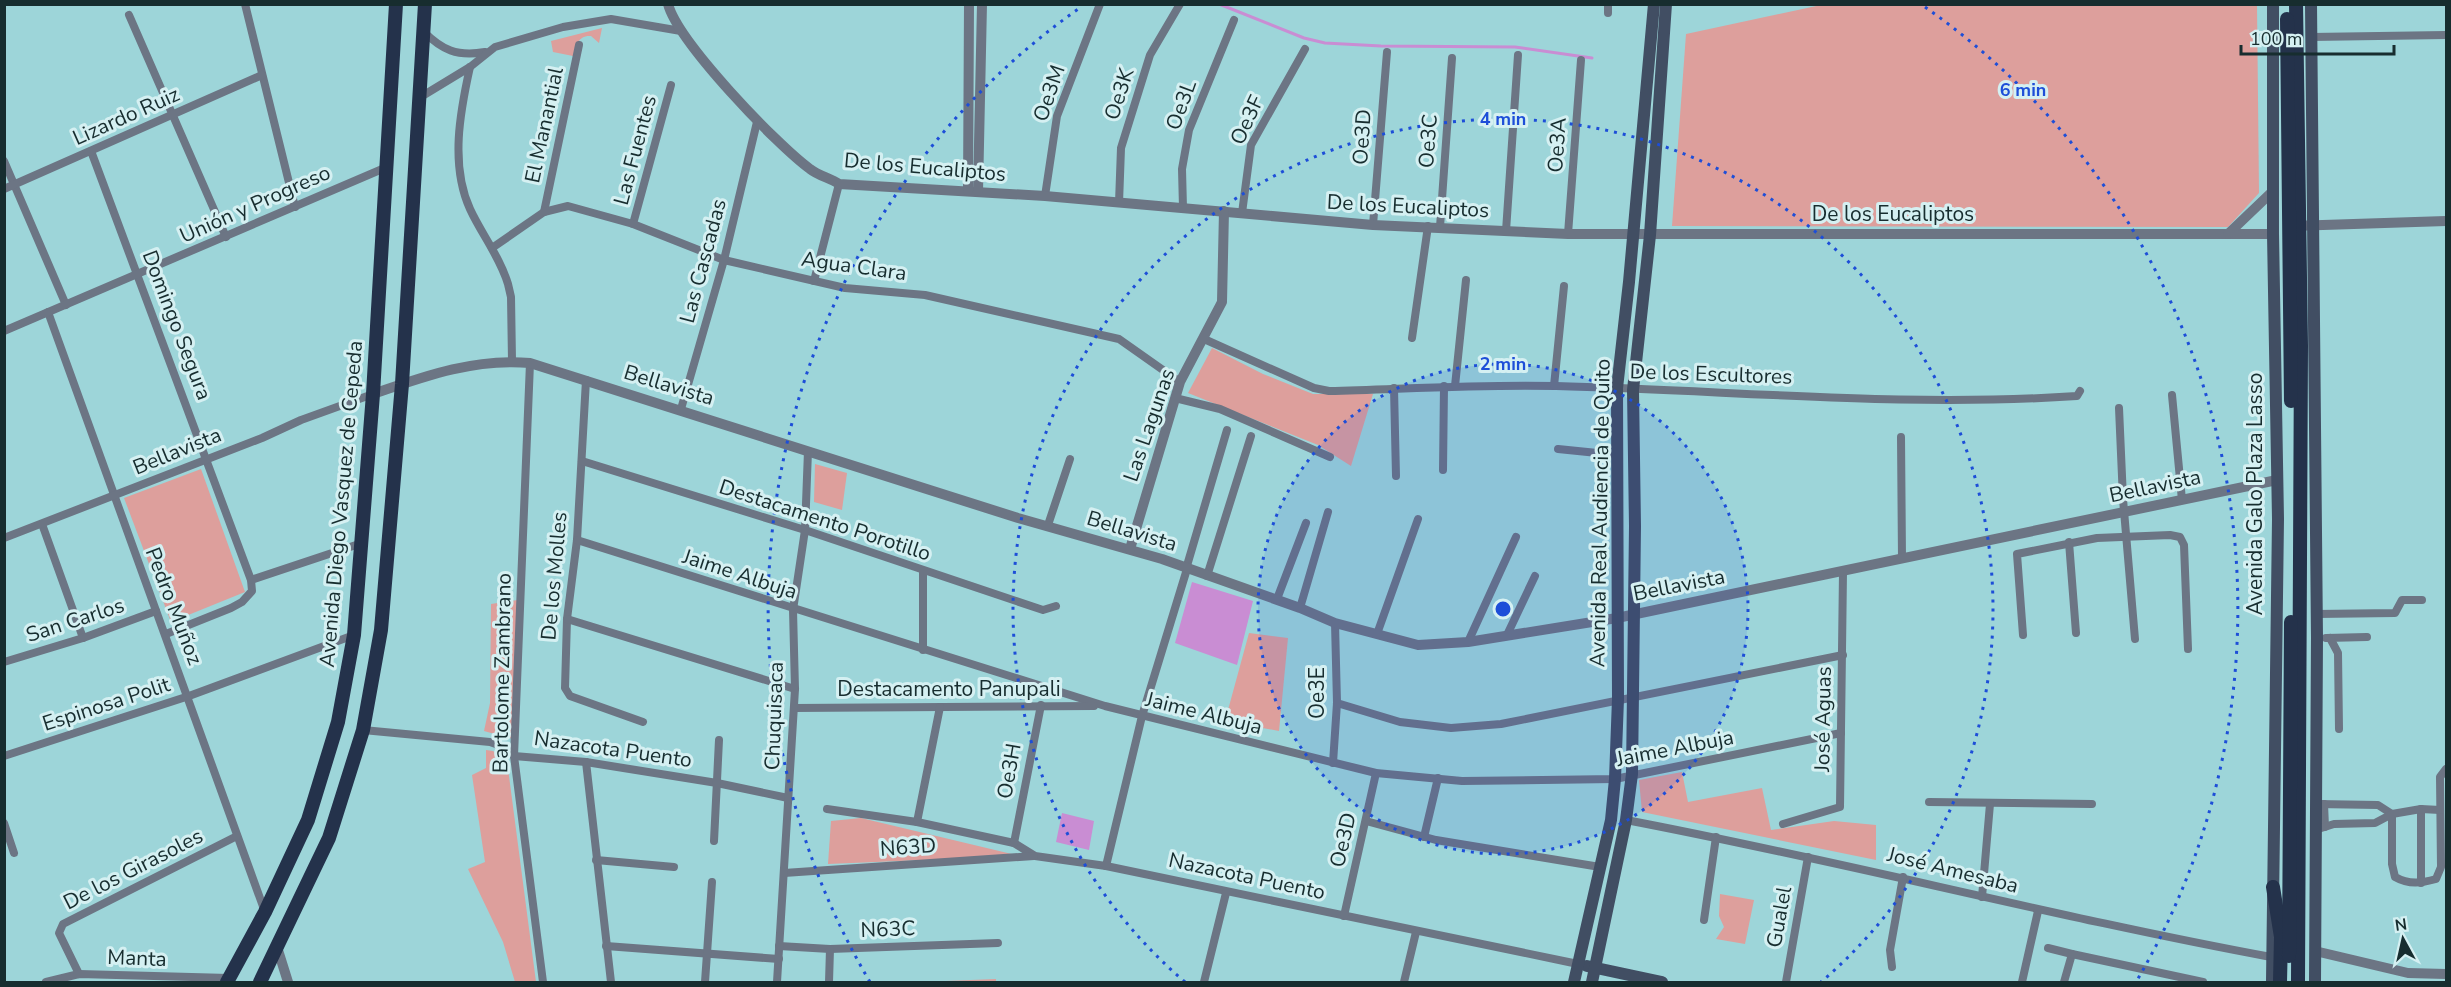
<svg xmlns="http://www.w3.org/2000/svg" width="2451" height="987" font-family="'Nunito Sans',sans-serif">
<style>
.green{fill:#dd9f9c}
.water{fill:#c98dd3}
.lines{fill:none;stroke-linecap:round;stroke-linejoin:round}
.stream{stroke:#c98dd3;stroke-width:3}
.minor{stroke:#6c7584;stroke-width:8}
.tertiary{stroke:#6c7584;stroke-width:10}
.secondary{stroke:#414e63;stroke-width:12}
.primary{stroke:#24324b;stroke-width:14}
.ring{fill:none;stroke:#1d4ed8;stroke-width:3;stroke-dasharray:3 6}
.labels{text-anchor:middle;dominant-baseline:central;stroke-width:6;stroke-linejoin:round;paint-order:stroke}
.street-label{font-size:21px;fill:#172d2f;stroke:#d5f0f2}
.centre{fill:#1d4ed8;stroke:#d5f0f2;stroke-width:3}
.ring-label{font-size:18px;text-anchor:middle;font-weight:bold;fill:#1d4ed8;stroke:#d5f0f2;stroke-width:6;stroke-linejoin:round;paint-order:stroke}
</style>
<rect width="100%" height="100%" fill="#9dd5d9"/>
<g class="green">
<path d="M 1821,5 L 2257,5 L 2259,193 L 2228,227 L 1672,226 L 1686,34 Z"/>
<path d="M 602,28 L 599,43 L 591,36 C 578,35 576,46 573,56 L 553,52 L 551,41 Z"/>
<path d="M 1212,348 L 1263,374 L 1313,394 L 1373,394 L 1351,466 L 1318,445 L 1188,393 Z"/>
<path d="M 815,464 L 847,473 L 842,510 L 814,502 Z"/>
<path d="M 201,469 L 245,592 L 171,622 L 124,498 Z"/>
<path d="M 524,599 L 513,739 L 484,731 L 490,703 L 491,604 Z"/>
<path d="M 1249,633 L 1288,638 L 1279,731 L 1225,721 Z"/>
<path d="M 486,750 L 493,751 L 507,761 L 536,982 L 515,982 L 503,942 L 468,869 L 485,862 L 472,775 L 486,768 Z"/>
<path d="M 1682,772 L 1688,802 L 1762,788 L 1771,830 L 1834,821 L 1876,825 L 1876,860 L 1642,812 L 1639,780 Z"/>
<path d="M 861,818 L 1020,856 L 828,864 L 831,821 Z"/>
<path d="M 1720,894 L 1754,900 L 1745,944 L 1716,939 L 1724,927 L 1719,916 Z"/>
<path d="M 996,979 L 996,982 L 920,982 Z"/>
</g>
<g class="water">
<path d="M 1192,582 L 1253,601 L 1237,665 L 1175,643 Z"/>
<path d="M 1062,813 L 1094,821 L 1089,850 L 1056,842 Z"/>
</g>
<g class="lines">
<path class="stream" d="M 1219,4 L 1304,38 L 1325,43 L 1381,46 L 1515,47 L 1592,58"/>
<g class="minor">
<path d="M 245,4 L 295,207"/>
<path d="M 1608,4 L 1608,13"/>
<path d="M 129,15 L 226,237"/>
<path d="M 423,31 C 442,50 457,57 485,52"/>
<path d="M 2311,37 L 2446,35"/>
<path d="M 470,67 C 460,112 450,165 470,209 C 482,235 500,257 508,284 L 511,297 L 512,361"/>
<path d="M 419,98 L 470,67 L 495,47 L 563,27 L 611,19 L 681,31"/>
<path d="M 91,151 L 251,580 L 252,591 L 242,602 L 231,608 L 166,634"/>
<path d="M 4,161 L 66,305"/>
<path d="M 4,189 L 262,75"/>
<path d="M 1045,196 L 1057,116 L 1100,4"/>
<path d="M 1119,203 L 1121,148 L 1150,55 L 1180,4"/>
<path d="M 1183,208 L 1182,169 L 1189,130 L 1234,20"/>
<path d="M 544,212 L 579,45"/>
<path d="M 1242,213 L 1251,145 L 1305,49"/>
<path d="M 633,224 L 671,85"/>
<path d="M 1373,225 L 1387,52"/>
<path d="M 1440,227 L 1452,58"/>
<path d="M 1506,231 L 1518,55"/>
<path d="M 1568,234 L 1581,60"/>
<path d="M 492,248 L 544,212 L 568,206 L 633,224 L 724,260 L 845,288 L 925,295 L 1119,339 L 1180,382"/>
<path d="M 814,281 L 839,184"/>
<path d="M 48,312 L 265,912"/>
<path d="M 4,331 L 387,167"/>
<path d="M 1412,338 L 1428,226"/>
<path d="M 1204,339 L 1314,388 L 1329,391 C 1405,389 1480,384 1556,386 C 1729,390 1904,408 2077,396 L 2080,391"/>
<path d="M 530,363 L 514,756 L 543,982"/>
<path d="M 586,380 L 577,540 L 567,619 L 565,688 L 570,696 L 643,722"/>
<path d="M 1455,386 L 1466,280"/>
<path d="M 1554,386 L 1564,286"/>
<path d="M 1394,388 L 1396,476"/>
<path d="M 2172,395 L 2182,500"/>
<path d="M 1175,398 L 1220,409 L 1330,457"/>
<path d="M 2119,408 L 2123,499 L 2135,639"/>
<path d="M 681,409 L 724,260 L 757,122"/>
<path d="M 1901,437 L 1902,559"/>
<path d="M 1558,449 L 1617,455"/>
<path d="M 582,461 L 805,530 L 1043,610 L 1056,606"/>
<path d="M 1443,470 L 1444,386"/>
<path d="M 42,524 L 83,638"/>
<path d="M 1048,525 L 1070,459"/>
<path d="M 4,538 L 262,438 L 301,420 L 373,394"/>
<path d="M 577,540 L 1105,706 L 1376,773 L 1462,781 L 1615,779 L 1841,733"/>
<path d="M 2069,542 L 2076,633"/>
<path d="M 1186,569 L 1227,430"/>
<path d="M 1207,576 L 1251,436"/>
<path d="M 251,580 L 362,543"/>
<path d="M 1277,599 L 1306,523"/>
<path d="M 1300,608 L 1328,512"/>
<path d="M 2316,614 L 2395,613 L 2402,600 L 2422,600"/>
<path d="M 567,619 L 795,689"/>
<path d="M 1377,634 L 1418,519"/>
<path d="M 1507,635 L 1535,576"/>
<path d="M 2023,635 L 2017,554 L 2097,538 L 2170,535 L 2180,537 L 2184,545 L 2188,649"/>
<path d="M 2326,638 L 2367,637"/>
<path d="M 2330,638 L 2338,653 L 2339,729"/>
<path d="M 1468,642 L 1516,537"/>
<path d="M 923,650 L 923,571"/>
<path d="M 4,662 L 83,638 L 156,611"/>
<path d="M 1337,703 L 1400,722 L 1451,728 L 1501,724 L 1843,655"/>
<path d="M 794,708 L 1094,706"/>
<path d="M 363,730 L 490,742 L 504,747 L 514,756 L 586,762 L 717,783 L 788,798"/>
<path d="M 4,756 L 189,696 L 354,635"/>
<path d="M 586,762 L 611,982"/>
<path d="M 1333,763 L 1337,703 L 1335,623"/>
<path d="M 1929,802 L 2092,804"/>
<path d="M 2316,804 L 2378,805 L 2392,814"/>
<path d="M 2324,804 L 2325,827"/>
<path d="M 827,809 L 917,822 L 1014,843 L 1035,856 L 1106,866 L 1578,964"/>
<path d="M 2421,809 L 2421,883"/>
<path d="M 2392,814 L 2392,864 L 2395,877 C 2409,885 2422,883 2436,879 L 2441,867 L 2440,777 L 2446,769"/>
<path d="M 1626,820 C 1842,861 2055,917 2271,957"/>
<path d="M 1366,821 L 1436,840 L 1600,867"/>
<path d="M 917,822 L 940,707"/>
<path d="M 4,823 L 14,853"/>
<path d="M 1783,824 L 1840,807 L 1843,572"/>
<path d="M 2315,830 L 2334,824 L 2375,823 L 2392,814 L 2421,809 L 2440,810"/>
<path d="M 1424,837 L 1438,778"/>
<path d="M 714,841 L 719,740"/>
<path d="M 1014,843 L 1041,705"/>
<path d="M 596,860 L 674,867"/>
<path d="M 1106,866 L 1142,716 L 1187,569"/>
<path d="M 784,873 L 1034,856"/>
<path d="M 1982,897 L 1990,804"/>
<path d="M 1344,916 L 1376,773"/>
<path d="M 1704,920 L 1716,837"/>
<path d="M 606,946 L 779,959"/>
<path d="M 779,946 L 830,949 L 998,943"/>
<path d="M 2048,948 L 2072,954 L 2064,982"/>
<path d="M 2072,954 L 2203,982"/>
<path d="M 1892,967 L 1890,950 L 1903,877"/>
<path d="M 79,974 L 59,933 L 63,924 L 237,836"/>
<path d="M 46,982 L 79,974 L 229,978"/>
<path d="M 705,982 L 712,882"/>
<path d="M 777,982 L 795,689 L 793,610 L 805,530 L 808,451"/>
<path d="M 829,982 L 830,949"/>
<path d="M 1204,982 L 1226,893"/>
<path d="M 1404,982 L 1416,932"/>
<path d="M 1786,982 L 1808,857"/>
<path d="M 2022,982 L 2038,911"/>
</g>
<g class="tertiary">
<path d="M 668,4 C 678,42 777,145 810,169 C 819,176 830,178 839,184 L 1045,196 L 1373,225 L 1568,234 L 2273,234"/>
<path d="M 968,191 L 969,4"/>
<path d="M 978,191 L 982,4"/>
<path d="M 2292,226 L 2446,221"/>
<path d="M 2228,234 L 2273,191"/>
<path d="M 373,394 C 425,376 475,358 530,363 L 1018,518 L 1162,559 L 1300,608 L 1335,623 L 1418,645 L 1468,642 L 1617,618 L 2277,480"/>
<path d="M 1130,549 L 1180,382 L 1222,302 L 1224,211"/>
<path d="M 277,947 L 288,982"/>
<path d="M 2315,951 L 2408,973 L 2446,974"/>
</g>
<g class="secondary">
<path d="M 2311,4 L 2317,638 L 2315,982"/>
<path d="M 1587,966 L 1662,982"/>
<path d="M 1574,982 L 1611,820 L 1615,779 L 1618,699 L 1617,388 L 1629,282 L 1654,4"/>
<path d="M 1592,982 L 1626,820 L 1632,774 L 1635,526 L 1633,390 L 1650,235 L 1666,4"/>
<path d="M 2272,982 L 2278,519 L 2273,234 L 2273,4"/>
</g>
<g class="primary">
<path d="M 2296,4 L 2301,346 L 2298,982"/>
<path d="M 2287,19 L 2291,401"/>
<path d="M 2273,887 L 2281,937 L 2280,982"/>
<path d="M 2289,956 L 2291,622"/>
<path d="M 227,982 L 265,912 L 308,820 L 338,722 L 354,635 L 373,394 L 396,4"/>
<path d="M 260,982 L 329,838 L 363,730 L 381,630 L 402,384 L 425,4"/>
</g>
</g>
<circle cx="1503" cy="609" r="245" fill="#1d4ed8" fill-opacity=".12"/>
<g class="ring">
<circle cx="1503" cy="609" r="245"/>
<path d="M1185 982A490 490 0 1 1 1821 982"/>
<path d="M870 982A735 735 0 0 1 1081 7M1925 7A735 735 0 0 1 2136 982"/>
</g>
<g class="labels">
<g class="street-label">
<text transform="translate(1049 93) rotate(-71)">Oe3M</text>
<text transform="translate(1119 94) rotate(-72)">Oe3K</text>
<text transform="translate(1181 105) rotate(-70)">Oe3L</text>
<text transform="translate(126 116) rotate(-24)">Lizardo Ruiz</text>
<text transform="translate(1247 120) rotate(-65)">Oe3F</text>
<text transform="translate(544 125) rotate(-78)">El Manantial</text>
<text transform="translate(1362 137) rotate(-86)">Oe3D</text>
<text transform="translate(1428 141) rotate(-86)">Oe3C</text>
<text transform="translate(1557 145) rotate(-86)">Oe3A</text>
<text transform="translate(635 150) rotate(-75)">Las Fuentes</text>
<text transform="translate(925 167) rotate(5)">De los Eucaliptos</text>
<text transform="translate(255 204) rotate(-24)">Unión y Progreso</text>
<text transform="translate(1408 206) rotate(3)">De los Eucaliptos</text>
<text x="1893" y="214">De los Eucaliptos</text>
<text transform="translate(703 261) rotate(-75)">Las Cascadas</text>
<text transform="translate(854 266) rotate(8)">Agua Clara</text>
<text transform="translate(177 325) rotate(69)">Domingo Segura</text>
<text transform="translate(1711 374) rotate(2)">De los Escultores</text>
<text transform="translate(669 385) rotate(17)">Bellavista</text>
<text transform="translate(1149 425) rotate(-71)">Las Lagunas</text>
<text transform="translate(177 451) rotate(-22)">Bellavista</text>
<text transform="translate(2155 486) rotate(-12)">Bellavista</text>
<text transform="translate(2255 494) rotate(-90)">Avenida Galo Plaza Lasso</text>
<text transform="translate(341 504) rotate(-85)">Avenida Diego Vasquez de Cepeda</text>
<text transform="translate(1600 513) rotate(-89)">Avenida Real Audiencia de Quito</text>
<text transform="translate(825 520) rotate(18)">Destacamento Porotillo</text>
<text transform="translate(1132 531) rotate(17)">Bellavista</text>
<text transform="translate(740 574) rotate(18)">Jaime Albuja</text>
<text transform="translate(554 576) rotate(-85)">De los Molles</text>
<text transform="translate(1679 585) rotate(-11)">Bellavista</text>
<text transform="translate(174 606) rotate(69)">Pedro Muñoz</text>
<text transform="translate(75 620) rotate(-18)">San Carlos</text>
<text transform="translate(502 673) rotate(-89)">Bartolome Zambrano</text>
<text x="949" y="689">Destacamento Panupali</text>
<text transform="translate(1317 693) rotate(-90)">Oe3E</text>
<text transform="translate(106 704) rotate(-18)">Espinosa Polit</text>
<text transform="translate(1204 713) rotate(14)">Jaime Albuja</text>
<text transform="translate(774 716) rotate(-88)">Chuquisaca</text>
<text transform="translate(1823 719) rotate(-89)">José Aguas</text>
<text transform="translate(1675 748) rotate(-11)">Jaime Albuja</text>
<text transform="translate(613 749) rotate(8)">Nazacota Puento</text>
<text transform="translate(1009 771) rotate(-80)">Oe3H</text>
<text transform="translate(1343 840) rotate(-77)">Oe3D</text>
<text transform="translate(908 847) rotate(-4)">N63D</text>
<text transform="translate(133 869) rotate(-27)">De los Girasoles</text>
<text transform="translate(1953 870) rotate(14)">José Amesaba</text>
<text transform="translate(1247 876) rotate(12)">Nazacota Puento</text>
<text transform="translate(1779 917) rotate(-80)">Gualel</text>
<text transform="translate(888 929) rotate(-2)">N63C</text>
<text transform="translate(137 958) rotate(2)">Manta</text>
</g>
</g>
<circle cx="1503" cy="609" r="9" class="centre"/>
<g class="ring-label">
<text x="2023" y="96">6 min</text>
<text x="1503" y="125">4 min</text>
<text x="1503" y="370">2 min</text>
</g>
<rect width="2451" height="987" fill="none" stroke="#172d2f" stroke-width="12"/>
<g transform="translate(2403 939) rotate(352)" stroke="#d5f0f2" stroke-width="4.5" paint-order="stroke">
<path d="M0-4.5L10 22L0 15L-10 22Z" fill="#172d2f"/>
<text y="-9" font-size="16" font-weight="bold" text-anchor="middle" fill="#172d2f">N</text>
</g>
<path d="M2241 45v9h153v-9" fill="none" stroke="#172d2f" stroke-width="3"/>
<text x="2250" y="45" font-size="18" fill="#172d2f" stroke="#d5f0f2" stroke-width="4.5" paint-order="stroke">100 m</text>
</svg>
